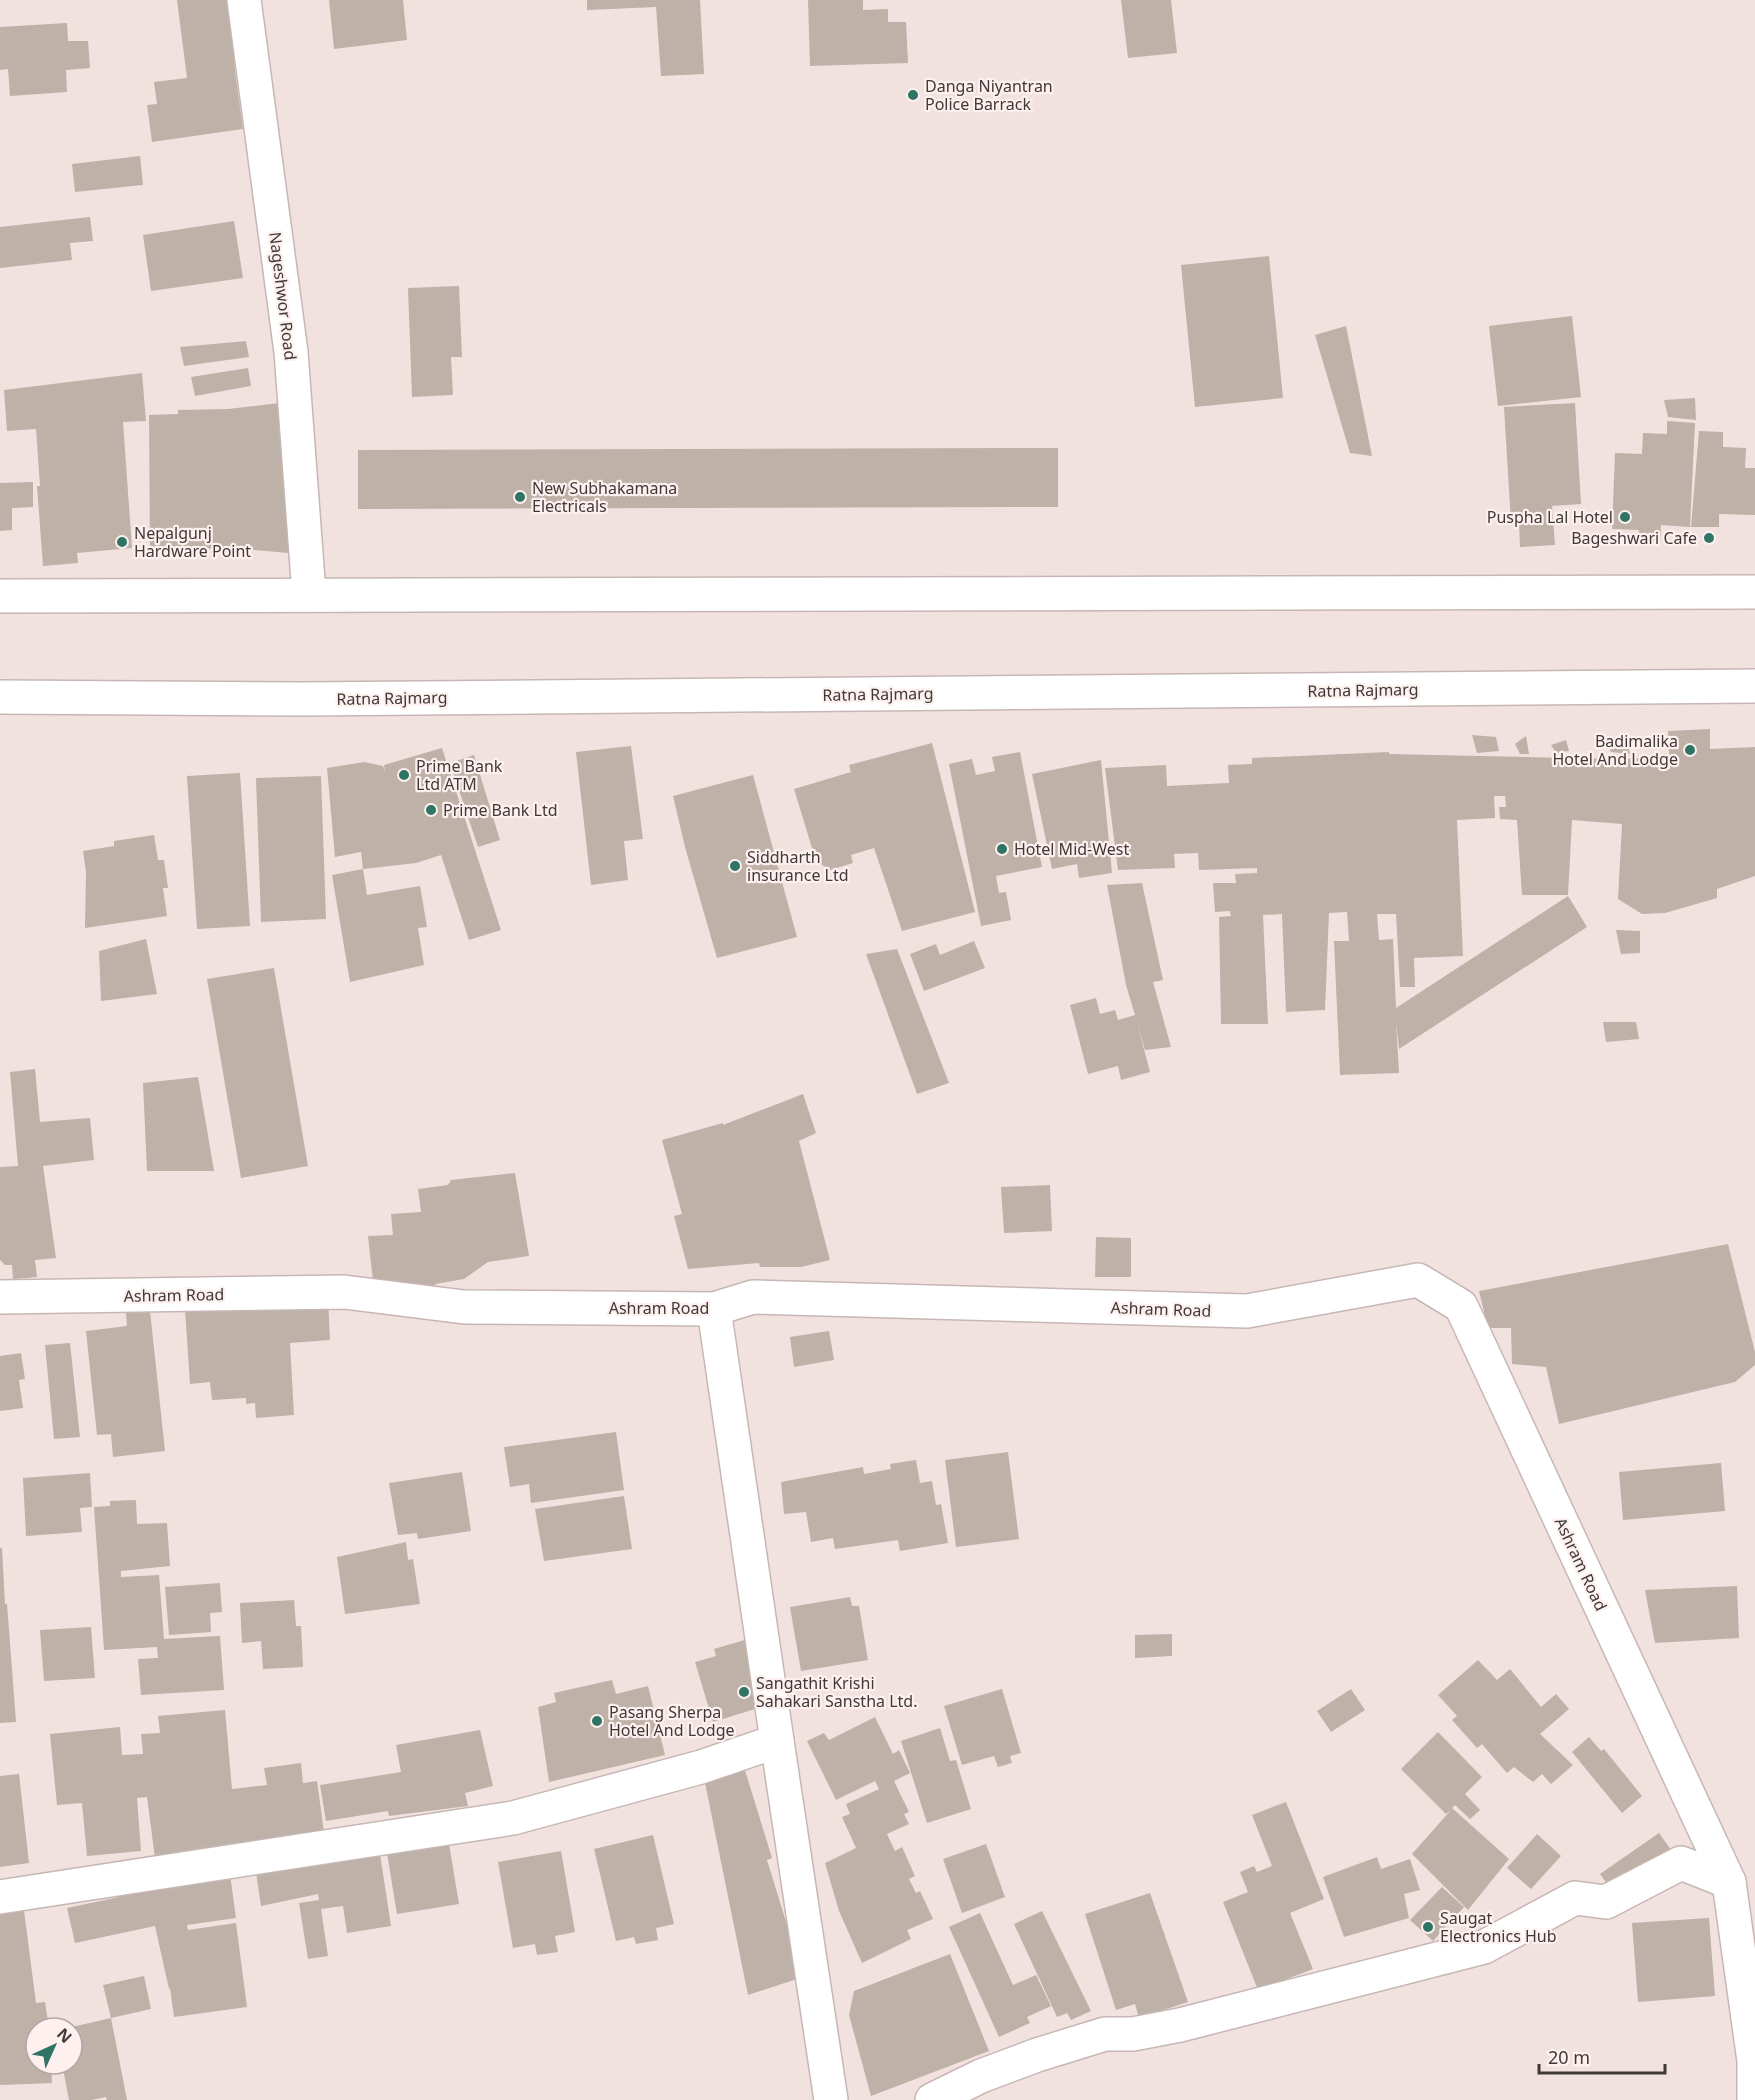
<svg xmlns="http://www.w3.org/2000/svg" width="1755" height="2100" font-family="'Noto Sans',sans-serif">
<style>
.building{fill:#bdb1a8}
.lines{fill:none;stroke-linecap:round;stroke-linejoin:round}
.street-casing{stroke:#c6b7b4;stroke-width:36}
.highway-casing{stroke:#c6b7b4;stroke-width:36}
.street{stroke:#fff;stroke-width:33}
.highway{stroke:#fff;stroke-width:33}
.poi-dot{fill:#307466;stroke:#fdf0ee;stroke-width:2}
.labels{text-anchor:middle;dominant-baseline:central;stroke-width:4.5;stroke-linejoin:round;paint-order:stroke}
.poi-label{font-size:16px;fill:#3f3938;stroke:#fdf0ee;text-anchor:start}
.street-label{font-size:16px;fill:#3f3938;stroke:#fdf0ee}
</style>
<rect width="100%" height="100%" fill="#f2e2df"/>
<g class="building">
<path d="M 177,0 L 230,0 L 235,71 L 243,129 L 152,142 L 147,105 L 157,104 L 154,82 L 187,78 Z"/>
<path d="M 329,0 L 403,0 L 407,40 L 334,49 Z"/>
<path d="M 587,0 L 700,0 L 704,74 L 661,76 L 656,7 L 587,10 Z"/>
<path d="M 808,0 L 863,0 L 863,10 L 888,9 L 888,22 L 906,22 L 908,63 L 810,66 Z"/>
<path d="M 1121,0 L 1171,0 L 1177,53 L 1128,58 Z"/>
<path d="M 67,23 L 68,41 L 88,41 L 90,68 L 66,70 L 67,92 L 10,96 L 8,69 L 0,70 L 0,27 Z"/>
<path d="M 140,156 L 143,185 L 75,192 L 72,164 Z"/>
<path d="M 90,217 L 93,241 L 70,243 L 72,260 L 0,268 L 0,227 Z"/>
<path d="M 234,221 L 243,278 L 151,291 L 143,235 Z"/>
<path d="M 1269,256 L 1283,398 L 1195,407 L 1181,265 Z"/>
<path d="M 459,286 L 462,357 L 451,357 L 453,395 L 412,397 L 408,288 Z"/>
<path d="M 1572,316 L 1581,397 L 1498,406 L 1489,326 Z"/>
<path d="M 1346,326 L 1372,456 L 1350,453 L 1315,335 Z"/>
<path d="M 246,341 L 249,357 L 184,366 L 180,347 Z"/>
<path d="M 248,368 L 251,386 L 195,396 L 191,377 Z"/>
<path d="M 142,373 L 146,421 L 123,422 L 132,548 L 77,553 L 78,563 L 43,566 L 37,486 L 40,486 L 36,429 L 7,431 L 4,390 Z"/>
<path d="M 1695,398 L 1696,420 L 1668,417 L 1664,400 Z"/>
<path d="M 280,403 L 289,553 L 232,548 L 182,549 L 150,553 L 149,415 L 178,414 L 178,410 L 228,409 Z"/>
<path d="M 1575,403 L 1581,504 L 1552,506 L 1555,545 L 1520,547 L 1519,523 L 1511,523 L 1504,407 Z"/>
<path d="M 1667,421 L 1695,423 L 1690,527 L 1661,525 L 1660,542 L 1638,541 L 1639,530 L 1612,529 L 1615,453 L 1642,454 L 1643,433 L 1667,434 Z"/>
<path d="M 1699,431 L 1723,432 L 1723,447 L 1746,448 L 1745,468 L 1755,468 L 1755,515 L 1719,514 L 1719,527 L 1691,527 Z"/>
<path d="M 1058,448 L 1058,507 L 358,509 L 358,450 Z"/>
<path d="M 33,482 L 33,507 L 12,508 L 12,530 L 0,531 L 0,483 Z"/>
<path d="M 1710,729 L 1710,749 L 1755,747 L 1755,876 L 1717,889 L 1717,898 L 1665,913 L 1642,914 L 1618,899 L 1622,824 L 1572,820 L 1568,895 L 1522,895 L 1517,820 L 1500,819 L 1499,807 L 1506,807 L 1505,796 L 1494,796 L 1495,818 L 1457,820 L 1463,956 L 1414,958 L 1415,987 L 1400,987 L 1396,914 L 1377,914 L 1379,940 L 1393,939 L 1396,1008 L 1568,896 L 1587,927 L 1399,1049 L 1396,1022 L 1399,1073 L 1340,1075 L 1334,941 L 1349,941 L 1347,912 L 1329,913 L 1325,1010 L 1286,1012 L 1282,914 L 1263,915 L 1268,1024 L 1221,1024 L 1219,917 L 1231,916 L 1230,911 L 1215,912 L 1213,883 L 1236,883 L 1235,874 L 1257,873 L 1257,868 L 1199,870 L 1198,853 L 1174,854 L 1175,868 L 1118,870 L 1105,768 L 1166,765 L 1167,786 L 1229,783 L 1228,765 L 1252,764 L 1252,758 L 1389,752 L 1389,754 L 1619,759 L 1665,757 L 1665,769 L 1670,769 L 1668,731 Z"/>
<path d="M 1472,735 L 1496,737 L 1499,751 L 1477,753 Z"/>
<path d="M 1526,736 L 1529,754 L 1520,754 L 1515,744 Z"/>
<path d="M 1626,738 L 1630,754 L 1611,752 L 1606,741 Z"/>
<path d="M 1566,740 L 1569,751 L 1556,753 L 1551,745 Z"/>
<path d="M 932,743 L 975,912 L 902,931 L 874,848 L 851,855 L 853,863 L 830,870 L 816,861 L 794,789 L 851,772 L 849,765 Z"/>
<path d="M 631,746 L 643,839 L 624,841 L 628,880 L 591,885 L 576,752 Z"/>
<path d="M 442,748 L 501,930 L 469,940 L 441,855 L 416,863 L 363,869 L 361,852 L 335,857 L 327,768 L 364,762 L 383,766 L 385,772 L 384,765 Z"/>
<path d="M 1020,752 L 1042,867 L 996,876 L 999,893 L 1006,892 L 1011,920 L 981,926 L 949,764 L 972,759 L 976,775 L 995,771 L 992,757 Z"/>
<path d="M 474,755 L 500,840 L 478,847 L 450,763 Z"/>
<path d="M 1101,760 L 1112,873 L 1079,878 L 1077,864 L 1052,869 L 1032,774 Z"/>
<path d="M 240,773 L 250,926 L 197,929 L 187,776 Z"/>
<path d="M 753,775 L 797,937 L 717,958 L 685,847 L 673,796 Z"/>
<path d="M 321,776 L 326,919 L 261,922 L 256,778 Z"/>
<path d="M 154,835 L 158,860 L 164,860 L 168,888 L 163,888 L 167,916 L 85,928 L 86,872 L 83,851 L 114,846 L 114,841 Z"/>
<path d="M 363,869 L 367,895 L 420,886 L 427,927 L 418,928 L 424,965 L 350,982 L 332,875 Z"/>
<path d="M 1142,883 L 1163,980 L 1153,982 L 1171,1047 L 1145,1050 L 1137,1023 L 1150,1072 L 1121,1080 L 1118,1066 L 1088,1074 L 1070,1005 L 1096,998 L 1100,1014 L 1115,1010 L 1118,1020 L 1135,1015 L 1126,985 L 1107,885 Z"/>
<path d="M 1616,930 L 1640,931 L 1640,953 L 1621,954 Z"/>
<path d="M 146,939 L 157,994 L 101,1001 L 99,951 Z"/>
<path d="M 974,941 L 985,968 L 924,991 L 910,954 L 936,944 L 940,955 Z"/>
<path d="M 897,949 L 949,1083 L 917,1094 L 866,954 Z"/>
<path d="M 274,968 L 308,1166 L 241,1178 L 207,979 Z"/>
<path d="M 1603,1022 L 1636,1022 L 1639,1039 L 1606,1042 Z"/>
<path d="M 35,1069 L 40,1122 L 90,1118 L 94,1160 L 43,1166 L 56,1258 L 35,1260 L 37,1277 L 13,1279 L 12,1265 L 5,1265 L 0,1260 L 0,1167 L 18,1166 L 10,1072 Z"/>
<path d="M 198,1077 L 214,1171 L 147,1171 L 143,1083 Z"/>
<path d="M 803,1094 L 816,1133 L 799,1141 L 830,1260 L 801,1267 L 760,1267 L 759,1263 L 688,1269 L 674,1216 L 682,1214 L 662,1140 L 723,1123 L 723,1125 Z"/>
<path d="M 515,1173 L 529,1256 L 488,1262 L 464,1279 L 435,1284 L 436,1290 L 374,1290 L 368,1236 L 393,1235 L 391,1214 L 421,1212 L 418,1189 L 448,1185 L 451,1180 Z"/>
<path d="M 1050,1185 L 1052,1231 L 1004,1233 L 1001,1187 Z"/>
<path d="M 1096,1237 L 1131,1238 L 1131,1277 L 1095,1277 Z"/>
<path d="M 1728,1244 L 1755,1352 L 1755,1365 L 1735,1382 L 1559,1424 L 1546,1367 L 1512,1364 L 1511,1328 L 1488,1328 L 1479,1291 Z"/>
<path d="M 328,1299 L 330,1340 L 290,1343 L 294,1415 L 256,1418 L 255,1403 L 246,1404 L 246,1398 L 212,1400 L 210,1382 L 190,1384 L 185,1309 Z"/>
<path d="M 150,1311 L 165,1451 L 113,1457 L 111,1434 L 97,1435 L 86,1331 L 127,1326 L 126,1313 Z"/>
<path d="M 829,1331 L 834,1360 L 794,1367 L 790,1337 Z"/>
<path d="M 70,1343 L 80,1437 L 54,1439 L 45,1345 Z"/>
<path d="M 21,1353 L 25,1379 L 19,1380 L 23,1408 L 0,1411 L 0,1356 Z"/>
<path d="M 616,1432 L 624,1490 L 531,1503 L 529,1484 L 510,1487 L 504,1447 Z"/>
<path d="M 1008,1452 L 1019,1539 L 956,1547 L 945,1460 Z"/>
<path d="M 916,1460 L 920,1483 L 932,1481 L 936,1505 L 941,1504 L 948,1543 L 900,1551 L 898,1540 L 835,1549 L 833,1538 L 811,1542 L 806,1512 L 784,1514 L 781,1482 L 863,1467 L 864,1474 L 891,1469 L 890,1464 Z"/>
<path d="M 1721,1463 L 1725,1511 L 1623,1520 L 1619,1472 Z"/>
<path d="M 462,1472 L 471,1531 L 418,1539 L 417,1533 L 398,1535 L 389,1483 Z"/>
<path d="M 90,1473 L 92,1507 L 80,1508 L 82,1532 L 26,1536 L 23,1478 Z"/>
<path d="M 624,1496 L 632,1549 L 544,1561 L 535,1509 Z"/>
<path d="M 136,1500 L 137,1524 L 167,1523 L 170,1566 L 121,1571 L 121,1577 L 159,1575 L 164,1639 L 220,1636 L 224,1690 L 141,1695 L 138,1659 L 158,1658 L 157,1647 L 104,1650 L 94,1507 L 110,1506 L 110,1501 Z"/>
<path d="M 406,1542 L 408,1560 L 413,1559 L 420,1604 L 345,1614 L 337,1557 Z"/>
<path d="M 0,1548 L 2,1548 L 5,1604 L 7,1604 L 16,1722 L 0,1723 Z"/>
<path d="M 220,1583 L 222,1612 L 210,1613 L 211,1632 L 169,1635 L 165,1587 Z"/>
<path d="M 1737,1586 L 1739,1638 L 1655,1643 L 1645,1590 Z"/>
<path d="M 850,1597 L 852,1606 L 859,1606 L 868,1660 L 801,1671 L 790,1607 Z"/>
<path d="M 294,1600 L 296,1626 L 301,1626 L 303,1667 L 263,1669 L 261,1641 L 242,1643 L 240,1603 Z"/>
<path d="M 91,1627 L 95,1678 L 44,1681 L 40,1630 Z"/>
<path d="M 1172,1634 L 1172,1656 L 1135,1658 L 1135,1635 Z"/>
<path d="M 748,1639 L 768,1705 L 713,1722 L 695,1662 L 716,1656 L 714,1649 Z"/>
<path d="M 1478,1660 L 1497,1680 L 1510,1669 L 1541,1707 L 1556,1694 L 1569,1709 L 1540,1734 L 1573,1765 L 1551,1784 L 1542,1774 L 1533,1782 L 1514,1767 L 1507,1773 L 1482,1744 L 1477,1748 L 1452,1720 L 1457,1716 L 1438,1695 Z"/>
<path d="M 612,1680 L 616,1694 L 648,1686 L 665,1755 L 549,1782 L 538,1707 L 556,1702 L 554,1693 Z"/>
<path d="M 1002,1689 L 1021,1753 L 1010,1756 L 1012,1763 L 998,1767 L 994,1756 L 962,1765 L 944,1706 Z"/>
<path d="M 1351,1689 L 1365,1710 L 1331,1732 L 1317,1711 Z"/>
<path d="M 225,1710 L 232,1789 L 267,1785 L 264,1768 L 301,1763 L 303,1783 L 317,1781 L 324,1832 L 155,1858 L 147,1797 L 137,1798 L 141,1851 L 87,1856 L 82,1803 L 57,1805 L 50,1734 L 120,1727 L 122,1755 L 143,1754 L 141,1734 L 160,1733 L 158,1716 Z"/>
<path d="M 875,1717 L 893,1754 L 899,1750 L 910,1773 L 894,1781 L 909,1812 L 904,1814 L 909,1824 L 887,1834 L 895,1851 L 902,1847 L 915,1876 L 909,1879 L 916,1893 L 920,1891 L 933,1919 L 907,1930 L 911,1939 L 862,1963 L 839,1911 L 825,1863 L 856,1848 L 842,1817 L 850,1814 L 846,1804 L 879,1789 L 875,1781 L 836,1800 L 807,1741 L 824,1733 L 829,1740 Z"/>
<path d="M 940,1728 L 950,1761 L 956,1760 L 971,1809 L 927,1823 L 901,1741 Z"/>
<path d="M 480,1730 L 493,1786 L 465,1793 L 468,1806 L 389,1816 L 388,1811 L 326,1821 L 320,1785 L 401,1772 L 396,1745 Z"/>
<path d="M 1438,1732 L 1482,1777 L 1465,1794 L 1480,1810 L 1470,1819 L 1455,1805 L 1452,1808 L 1509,1859 L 1468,1910 L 1412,1854 L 1451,1810 L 1446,1814 L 1401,1769 Z"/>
<path d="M 1589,1737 L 1601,1751 L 1604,1749 L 1642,1796 L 1622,1813 L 1572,1752 Z"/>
<path d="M 744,1767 L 772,1858 L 767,1860 L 803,1977 L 748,1995 L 704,1778 Z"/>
<path d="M 19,1774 L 29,1863 L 0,1867 L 0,1776 Z"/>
<path d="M 1286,1802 L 1324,1899 L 1290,1913 L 1313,1969 L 1258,1990 L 1223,1902 L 1248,1892 L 1240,1872 L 1254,1866 L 1257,1872 L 1272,1866 L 1252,1815 Z"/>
<path d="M 1659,1833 L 1674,1854 L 1615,1895 L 1600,1874 Z"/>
<path d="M 1537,1834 L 1561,1856 L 1531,1889 L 1507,1868 Z"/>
<path d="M 653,1835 L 674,1924 L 656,1928 L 658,1940 L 636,1944 L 634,1937 L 616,1941 L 594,1849 Z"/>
<path d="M 449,1844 L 459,1904 L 397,1914 L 387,1853 Z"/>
<path d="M 986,1844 L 1005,1897 L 962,1913 L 943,1859 Z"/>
<path d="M 561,1851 L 575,1932 L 555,1936 L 558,1952 L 537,1955 L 535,1944 L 513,1948 L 498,1862 Z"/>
<path d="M 380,1854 L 391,1926 L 347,1933 L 343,1906 L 321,1909 L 328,1956 L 308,1959 L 299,1903 L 319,1900 L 318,1894 L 261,1906 L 256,1872 Z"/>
<path d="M 1377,1857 L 1381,1869 L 1410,1859 L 1420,1890 L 1404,1894 L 1409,1918 L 1344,1937 L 1323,1877 Z"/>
<path d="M 230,1874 L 236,1918 L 187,1925 L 188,1930 L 236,1923 L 247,2007 L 174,2017 L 170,1988 L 169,1989 L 155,1926 L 75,1943 L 67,1908 L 119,1897 L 118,1892 Z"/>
<path d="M 1442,1887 L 1464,1907 L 1433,1941 L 1410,1920 Z"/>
<path d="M 1150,1893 L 1188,2002 L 1139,2018 L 1135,2004 L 1116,2010 L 1085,1914 Z"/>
<path d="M 23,1903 L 36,2003 L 45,2002 L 49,2028 L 36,2028 L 36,2064 L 51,2064 L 52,2083 L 0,2085 L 0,1907 Z"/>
<path d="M 1042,1911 L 1091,2011 L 1071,2020 L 1067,2013 L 1057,2017 L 1014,1924 Z"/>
<path d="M 980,1913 L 1013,1985 L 1036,1975 L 1051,2006 L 1027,2017 L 1030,2023 L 999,2037 L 949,1927 Z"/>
<path d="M 1709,1918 L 1715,1996 L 1638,2002 L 1632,1923 Z"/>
<path d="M 950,1954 L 989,2051 L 871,2096 L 849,2015 L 854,1991 Z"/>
<path d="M 144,1976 L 151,2009 L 111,2018 L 127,2100 L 107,2100 L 106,2097 L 91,2100 L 69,2100 L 62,2064 L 72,2064 L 72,2027 L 111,2018 L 103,1985 Z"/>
</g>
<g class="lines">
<g class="street-casing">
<g id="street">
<path d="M 244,0 L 291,352 L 309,594"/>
<path d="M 0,1297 L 344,1292 L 464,1307 L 714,1309 L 753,1297 L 1247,1311 L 1418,1280 L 1461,1306 L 1729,1882 L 1754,2061 L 1754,2100"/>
<path d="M 714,1309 L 777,1741"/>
<path d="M 0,1897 L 513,1818 L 701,1767 L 777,1741 L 831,2100"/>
<path d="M 932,2100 L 981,2076 L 1037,2055 L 1105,2034 L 1133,2034 L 1180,2025 L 1484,1947 L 1575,1898 L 1606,1902 L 1681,1863 L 1729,1882"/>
</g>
</g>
<g class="highway-casing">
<g id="highway">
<path d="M 0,596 L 1755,592"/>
<path d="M 0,697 L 302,699 L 1755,686"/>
</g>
</g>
<use href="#street" class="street"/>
<use href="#highway" class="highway"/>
</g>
<g class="poi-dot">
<circle cx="913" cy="95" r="6"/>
<circle cx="520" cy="497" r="6"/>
<circle cx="1625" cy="517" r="6"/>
<circle cx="1709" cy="538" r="6"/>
<circle cx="122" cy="542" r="6"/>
<circle cx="1690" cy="750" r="6"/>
<circle cx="404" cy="775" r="6"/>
<circle cx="431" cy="810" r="6"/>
<circle cx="1002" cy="849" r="6"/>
<circle cx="735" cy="866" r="6"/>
<circle cx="744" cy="1692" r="6"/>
<circle cx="597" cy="1721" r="6"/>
<circle cx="1428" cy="1927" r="6"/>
</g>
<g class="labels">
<g class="poi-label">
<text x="925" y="86">Danga Niyantran<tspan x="925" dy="18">Police Barrack</tspan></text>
<text x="532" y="488">New Subhakamana<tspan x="532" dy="18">Electricals</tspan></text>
<text x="1613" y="517" text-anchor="end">Puspha Lal Hotel</text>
<text x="134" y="533">Nepalgunj<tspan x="134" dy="18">Hardware Point</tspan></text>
<text x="1697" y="538" text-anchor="end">Bageshwari Cafe</text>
<text x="1678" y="741" text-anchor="end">Badimalika<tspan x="1678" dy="18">Hotel And Lodge</tspan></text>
<text x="416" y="766">Prime Bank<tspan x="416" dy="18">Ltd ATM</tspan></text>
<text x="443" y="810">Prime Bank Ltd</text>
<text x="1014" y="849">Hotel Mid-West</text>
<text x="747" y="857">Siddharth<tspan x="747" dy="18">insurance Ltd</tspan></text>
<text x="756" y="1683">Sangathit Krishi<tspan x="756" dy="18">Sahakari Sanstha Ltd.</tspan></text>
<text x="609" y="1712">Pasang Sherpa<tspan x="609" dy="18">Hotel And Lodge</tspan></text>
<text x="1440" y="1918">Saugat<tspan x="1440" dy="18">Electronics Hub</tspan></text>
</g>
<g class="street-label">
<text transform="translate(283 296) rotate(83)">Nageshwor Road</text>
<text transform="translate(1363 690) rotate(-1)">Ratna Rajmarg</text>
<text transform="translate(878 694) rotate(-1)">Ratna Rajmarg</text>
<text transform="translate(392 698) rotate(-1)">Ratna Rajmarg</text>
<text transform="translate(174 1295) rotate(-1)">Ashram Road</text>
<text x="659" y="1308">Ashram Road</text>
<text transform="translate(1161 1309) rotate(2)">Ashram Road</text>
<text transform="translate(1581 1564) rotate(65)">Ashram Road</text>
</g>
</g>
<g transform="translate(54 2046) rotate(45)"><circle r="28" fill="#fdf0ee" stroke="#b1a7a5" stroke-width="1.5"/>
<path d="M0-4.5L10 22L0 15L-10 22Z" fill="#307466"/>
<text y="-9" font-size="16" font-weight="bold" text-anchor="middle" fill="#3f3938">N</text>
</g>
<path d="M1539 2064v9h126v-9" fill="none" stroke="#3f3938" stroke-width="3"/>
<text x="1548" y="2064" font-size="18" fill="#3f3938" stroke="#fdf0ee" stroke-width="4.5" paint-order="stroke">20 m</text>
</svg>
